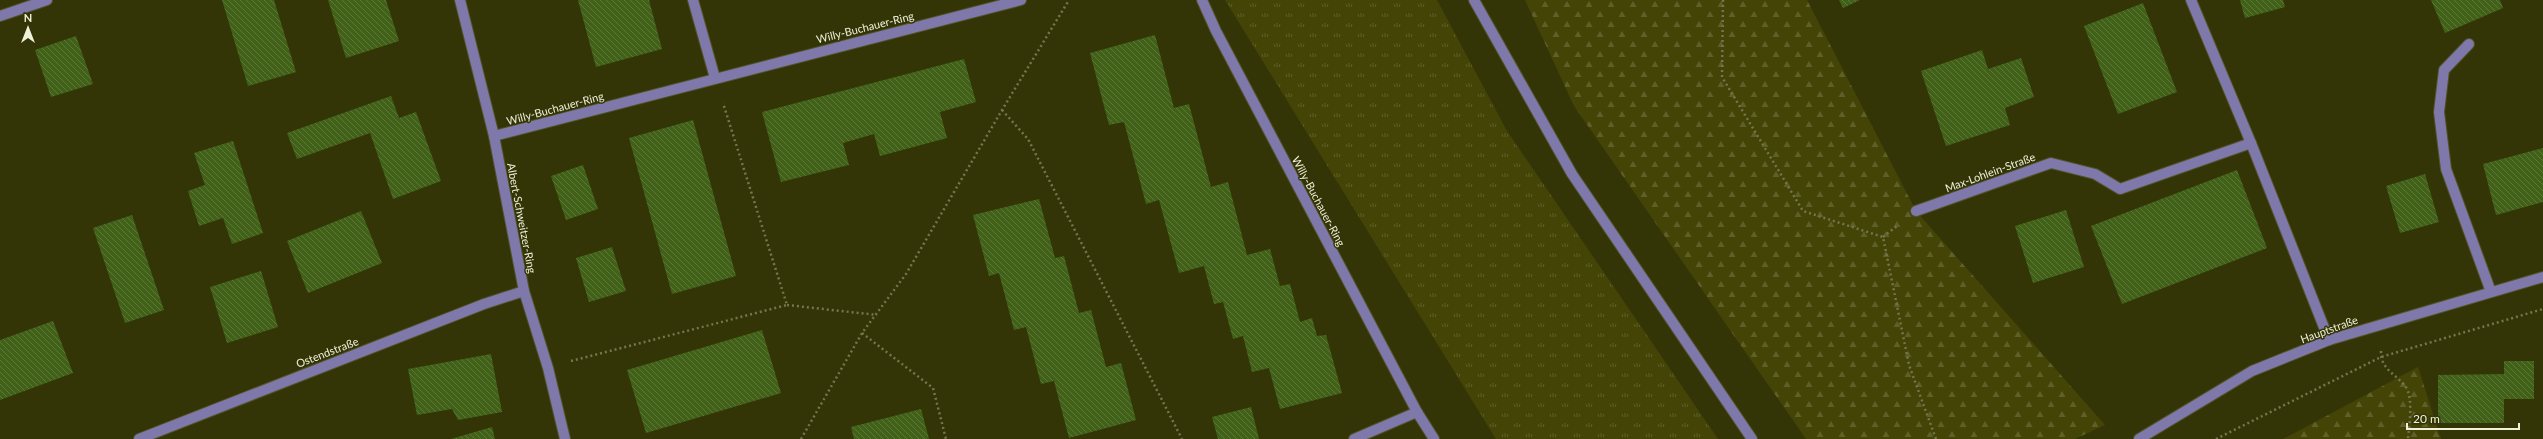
<svg xmlns="http://www.w3.org/2000/svg" width="2543" height="439" font-family="Lato,sans-serif">
<style>
.grass{fill:url(#grass-tufts)}
.forest{fill:url(#forest-firs)}
.building{fill:url(#building-back-hatch)}
.lines{fill:none;stroke-linecap:round;stroke-linejoin:round}
.minor-casing{stroke:#525329;stroke-width:12}
.path{stroke:#74764f;stroke-width:2.5;stroke-dasharray:2 3;stroke-linecap:butt}
.minor{stroke:#7f78aa;stroke-width:10}
.labels{text-anchor:middle;dominant-baseline:central;stroke-width:3;stroke-linejoin:round;paint-order:stroke}
.street-label{font-size:11px;fill:#eff1d9;stroke:#343507}
</style>
<defs>
<pattern id="grass-tufts" width="24" height="20" patternUnits="userSpaceOnUse"><rect width="24" height="20" fill="#434405"/><path d="M3 7l-1-3M5 7V3M7 7l1-3M15 17l-1-3M17 17v-4M19 17l1-3" fill="none" stroke="#5e5f29"/></pattern>
<pattern id="forest-firs" width="22" height="20" patternUnits="userSpaceOnUse"><rect width="22" height="20" fill="#434405"/><path d="M5 1l3.5 6h-7zM16 11l3.5 6h-7z" fill="#5e5f29"/></pattern>
<pattern id="building-back-hatch" width="6" height="6" patternUnits="userSpaceOnUse"><rect width="6" height="6" fill="#406117"/><path d="M-1 5l2 2M0 0l6 6M5-1l2 2" fill="none" stroke="#5c7838"/></pattern>
</defs>
<rect width="100%" height="100%" fill="#343507"/>
<path class="grass" d="M 1225,0 L 1437,0 L 1507,131 L 1718,439 L 1496,439 Z"/>
<g class="forest">
<path d="M 1525,0 L 1807,0 L 1916,211 L 2105,425 L 2075,439 L 1806,439 L 1574,106 Z"/>
<path d="M 2418,367 L 2441,439 L 2283,439 Z"/>
</g>
<g class="building">
<path d="M 222,0 L 274,0 L 296,72 L 248,86 Z"/>
<path d="M 328,0 L 386,0 L 399,41 L 346,58 Z"/>
<path d="M 578,0 L 649,0 L 662,49 L 596,67 Z"/>
<path d="M 1839,0 L 1860,0 L 1843,8 Z"/>
<path d="M 2240,0 L 2283,0 L 2285,7 L 2245,18 Z"/>
<path d="M 2431,0 L 2500,0 L 2503,8 L 2445,33 Z"/>
<path d="M 2143,3 L 2177,92 L 2118,114 L 2084,26 Z"/>
<path d="M 1155,35 L 1174,108 L 1189,104 L 1211,187 L 1228,182 L 1247,255 L 1270,249 L 1280,286 L 1290,284 L 1300,322 L 1312,318 L 1317,336 L 1326,335 L 1342,393 L 1280,409 L 1269,368 L 1252,372 L 1243,336 L 1233,339 L 1223,302 L 1214,304 L 1204,266 L 1179,273 L 1159,200 L 1146,204 L 1124,122 L 1109,125 L 1090,53 Z"/>
<path d="M 76,36 L 93,84 L 51,97 L 35,50 Z"/>
<path d="M 1982,50 L 1988,69 L 2021,58 L 2034,97 L 2005,108 L 2010,125 L 1946,146 L 1921,71 Z"/>
<path d="M 964,59 L 976,102 L 940,112 L 947,138 L 880,156 L 874,134 L 843,143 L 849,165 L 781,182 L 762,112 Z"/>
<path d="M 391,96 L 399,118 L 416,112 L 441,181 L 393,199 L 370,133 L 297,159 L 287,133 Z"/>
<path d="M 693,120 L 736,276 L 672,294 L 629,138 Z"/>
<path d="M 233,141 L 263,233 L 232,244 L 223,218 L 199,226 L 188,191 L 205,185 L 194,153 Z"/>
<path d="M 2543,148 L 2543,202 L 2496,215 L 2483,164 Z"/>
<path d="M 583,165 L 598,209 L 566,220 L 551,176 Z"/>
<path d="M 2237,170 L 2267,248 L 2122,304 L 2091,226 Z"/>
<path d="M 2425,174 L 2439,222 L 2400,233 L 2386,186 Z"/>
<path d="M 1039,199 L 1055,258 L 1064,256 L 1079,313 L 1091,310 L 1106,367 L 1121,363 L 1136,420 L 1069,438 L 1054,381 L 1041,384 L 1026,327 L 1014,330 L 999,273 L 989,276 L 973,215 Z"/>
<path d="M 2066,210 L 2084,267 L 2033,283 L 2015,226 Z"/>
<path d="M 361,211 L 382,263 L 308,293 L 287,241 Z"/>
<path d="M 132,215 L 164,310 L 125,323 L 93,228 Z"/>
<path d="M 612,247 L 626,291 L 589,302 L 576,258 Z"/>
<path d="M 261,271 L 278,327 L 227,343 L 210,287 Z"/>
<path d="M 53,321 L 73,373 L 0,400 L 0,340 Z"/>
<path d="M 762,330 L 781,393 L 646,433 L 627,370 Z"/>
<path d="M 491,354 L 502,412 L 458,420 L 452,409 L 417,415 L 408,369 Z"/>
<path d="M 2504,361 L 2534,361 L 2534,399 L 2504,399 L 2504,423 L 2438,423 L 2438,375 L 2504,374 Z"/>
<path d="M 1251,407 L 1259,439 L 1218,439 L 1212,417 Z"/>
<path d="M 921,409 L 929,439 L 854,439 L 851,427 Z"/>
<path d="M 492,427 L 495,439 L 451,439 Z"/>
</g>
<g class="lines">
<g class="minor-casing">
<g id="minor">
<path d="M 460,0 L 494,136 L 524,291 L 548,368 L 565,439"/>
<path d="M 693,0 L 715,78"/>
<path d="M 1202,0 L 1216,31 L 1417,412 L 1434,439"/>
<path d="M 1474,0 L 1572,174 L 1752,439"/>
<path d="M 2191,0 L 2251,143 L 2329,340"/>
<path d="M 0,16 L 47,0"/>
<path d="M 2469,44 L 2444,70 L 2439,112 L 2446,169 L 2491,292"/>
<path d="M 494,136 L 1021,0"/>
<path d="M 1916,211 L 2051,163 L 2095,174 L 2120,189 L 2251,143"/>
<path d="M 139,439 L 484,304 L 524,291"/>
<path d="M 1354,439 L 1417,412"/>
<path d="M 2139,439 L 2252,371 L 2329,340 L 2543,277"/>
</g>
</g>
<g class="path">
<path d="M 1723,0 L 1722,77 L 1803,211 L 1883,237 L 1909,365 L 1936,439"/>
<path d="M 1002,110 L 1028,139 L 1182,439"/>
<path d="M 1883,237 L 1897,226"/>
<path d="M 787,305 L 877,315"/>
<path d="M 862,333 L 933,388 L 946,439"/>
<path d="M 2381,351 C 2380,369 2396,374 2405,386 C 2414,397 2409,426 2408,439"/>
<path d="M 571,361 L 787,305 L 723,103"/>
<path d="M 801,439 L 862,333 L 906,274 L 1002,110 L 1069,0"/>
<path d="M 2216,439 L 2381,357 L 2543,309"/>
</g>
<use href="#minor" class="minor"/>
</g>
<g class="labels">
<g class="street-label">
<text transform="translate(865 27) rotate(-14)">Willy-Buchauer-Ring</text>
<text transform="translate(555 108) rotate(-15)">Willy-Buchauer-Ring</text>
<text transform="translate(1990 172) rotate(-20)">Max-Lohlein-Straße</text>
<text transform="translate(1319 201) rotate(62)">Willy-Buchauer-Ring</text>
<text transform="translate(522 218) rotate(79)">Albert-Schweitzer-Ring</text>
<text transform="translate(2329 329) rotate(-20)">Hauptstraße</text>
<text transform="translate(327 352) rotate(-21)">Ostendstraße</text>
</g>
</g>
<g transform="translate(28 28)" stroke="#343507" stroke-width="3" paint-order="stroke">
<path d="M0-3L7 15L0 10L-7 15Z" fill="#eff1d9"/>
<text y="-6" font-size="11" font-weight="bold" text-anchor="middle" fill="#eff1d9">N</text>
</g>
<path d="M2407 423v6h112v-6" fill="none" stroke="#eff1d9" stroke-width="2"/>
<text x="2413" y="423" font-size="12" fill="#eff1d9" stroke="#343507" stroke-width="3" paint-order="stroke">20 m</text>
</svg>
